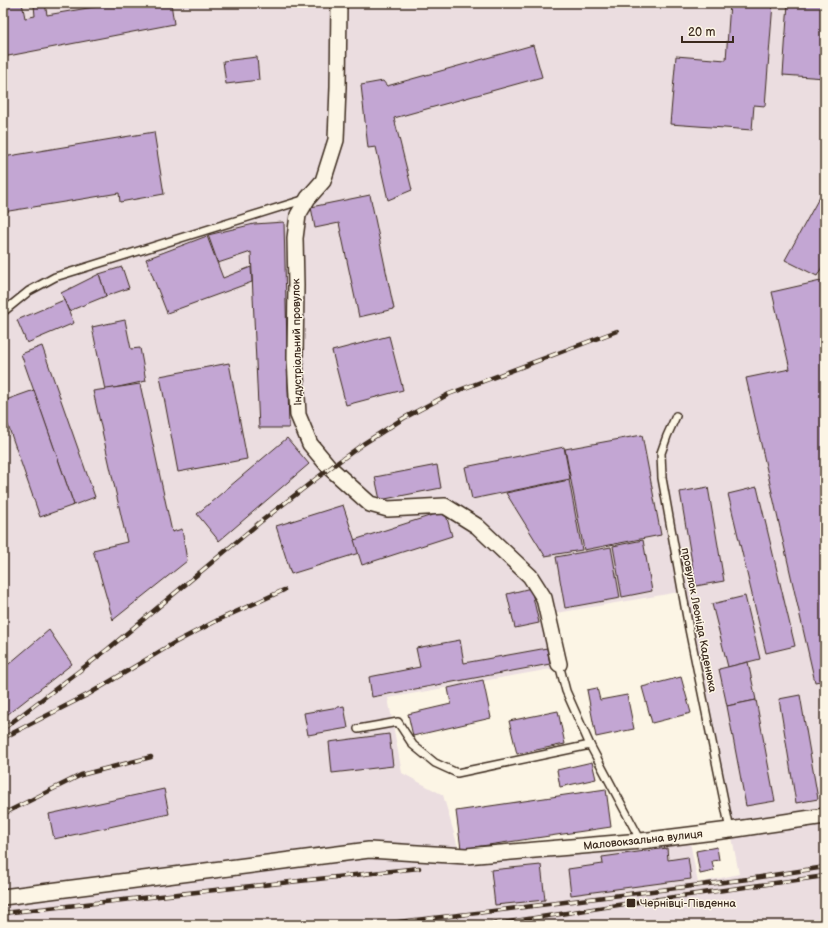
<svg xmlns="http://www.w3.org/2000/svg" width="828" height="928" font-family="'Balsamiq Sans',sans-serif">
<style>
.built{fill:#ebdde0;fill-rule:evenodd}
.building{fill:#c3a6d3;stroke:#3b2a1e}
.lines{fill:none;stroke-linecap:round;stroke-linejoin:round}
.lane-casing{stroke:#3b2a1e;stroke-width:10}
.street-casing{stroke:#3b2a1e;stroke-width:18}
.lane{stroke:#fcf5e5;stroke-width:7}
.street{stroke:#fcf5e5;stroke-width:15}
.rail-casing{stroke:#3b2a1e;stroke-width:4.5}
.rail{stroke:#fcf5e5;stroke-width:3;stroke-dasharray:9;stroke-linecap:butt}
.poi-dot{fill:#3b2a1e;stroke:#fcf5e5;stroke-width:1.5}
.labels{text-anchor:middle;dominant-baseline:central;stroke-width:3;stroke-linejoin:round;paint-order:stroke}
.street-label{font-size:11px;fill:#3b2a1e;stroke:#fcf5e5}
.poi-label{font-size:11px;fill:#3b2a1e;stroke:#fcf5e5;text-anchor:start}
</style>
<rect width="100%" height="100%" fill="#fcf5e5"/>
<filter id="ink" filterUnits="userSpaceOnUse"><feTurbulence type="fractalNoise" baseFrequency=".025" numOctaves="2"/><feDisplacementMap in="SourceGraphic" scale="8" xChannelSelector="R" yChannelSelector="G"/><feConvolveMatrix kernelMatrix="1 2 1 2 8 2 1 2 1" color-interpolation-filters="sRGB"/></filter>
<g filter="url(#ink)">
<path class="built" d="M 3,3 L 825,3 L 825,925 L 3,925 ZM 685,591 L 739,874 L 698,883 L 690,842 L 462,861 L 443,795 L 402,773 L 388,698 L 562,667 L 551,614 Z"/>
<g class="building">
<path d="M 12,3 L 22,3 L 25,18 L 35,16 L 34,5 L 45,3 L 47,15 L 117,3 L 147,3 L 147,7 L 165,3 L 171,3 L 174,24 L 3,57 L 3,7 Z"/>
<path d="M 730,3 L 773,3 L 765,106 L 754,105 L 752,130 L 670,124 L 676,56 L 726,60 Z"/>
<path d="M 788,3 L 825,3 L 825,78 L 783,75 Z"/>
<path d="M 533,45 L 542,77 L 394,118 L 412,190 L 388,200 L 376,147 L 368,148 L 361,85 L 383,81 L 387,86 Z"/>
<path d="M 257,57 L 259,80 L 226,84 L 223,61 Z"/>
<path d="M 154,132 L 164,194 L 120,202 L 119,193 L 3,212 L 3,157 Z"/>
<path d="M 825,187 L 825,262 L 817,276 L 785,260 Z"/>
<path d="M 370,195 L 394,309 L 359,317 L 339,223 L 315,228 L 311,207 Z"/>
<path d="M 284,222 L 289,428 L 259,428 L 251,252 L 218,263 L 208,235 L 254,224 Z"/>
<path d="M 207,236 L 223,278 L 251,267 L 252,282 L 167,313 L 146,259 Z"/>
<path d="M 122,267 L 129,288 L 106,296 L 99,274 Z"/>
<path d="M 99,274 L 106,296 L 69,311 L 61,293 Z"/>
<path d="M 825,280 L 825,680 L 815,682 L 746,378 L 790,369 L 772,292 Z"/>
<path d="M 64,300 L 74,323 L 27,343 L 17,320 Z"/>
<path d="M 125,320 L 131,349 L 140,348 L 146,381 L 105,390 L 92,327 Z"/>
<path d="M 389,336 L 403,390 L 346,405 L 332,351 Z"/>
<path d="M 42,346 L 95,497 L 74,505 L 21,354 Z"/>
<path d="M 229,363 L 247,459 L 178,472 L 160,376 Z"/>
<path d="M 140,384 L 172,532 L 182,529 L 187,561 L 113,620 L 93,550 L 127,542 L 93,391 Z"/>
<path d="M 34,390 L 74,505 L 40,517 L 3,411 L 3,401 Z"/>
<path d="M 642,435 L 661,535 L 584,550 L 565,449 Z"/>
<path d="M 287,438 L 309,464 L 219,541 L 197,514 Z"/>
<path d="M 564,447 L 570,479 L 472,499 L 465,467 Z"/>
<path d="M 437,465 L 441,488 L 380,500 L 375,477 Z"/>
<path d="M 569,480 L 582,550 L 545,556 L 506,493 Z"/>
<path d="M 708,487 L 724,581 L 696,586 L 680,492 Z"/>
<path d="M 757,487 L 795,646 L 766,653 L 728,494 Z"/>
<path d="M 343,505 L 359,553 L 291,574 L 276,526 Z"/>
<path d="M 445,511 L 452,536 L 362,565 L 354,540 Z"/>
<path d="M 643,540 L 652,591 L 622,597 L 613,546 Z"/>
<path d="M 611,547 L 620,598 L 565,608 L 556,557 Z"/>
<path d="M 531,588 L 539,623 L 515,628 L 507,594 Z"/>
<path d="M 745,596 L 760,659 L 728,667 L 712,604 Z"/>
<path d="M 49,630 L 72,664 L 3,718 L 3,669 Z"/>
<path d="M 460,640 L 464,663 L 547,648 L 550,664 L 372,697 L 369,677 L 420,667 L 416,648 Z"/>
<path d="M 748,662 L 756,700 L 727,706 L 719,669 Z"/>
<path d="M 681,677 L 691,713 L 652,723 L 642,687 Z"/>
<path d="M 483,680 L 491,718 L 413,736 L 408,714 L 451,704 L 448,688 Z"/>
<path d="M 597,688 L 600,700 L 627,695 L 634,729 L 596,737 L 587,690 Z"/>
<path d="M 800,695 L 818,799 L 796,803 L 779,699 Z"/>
<path d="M 756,700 L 775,801 L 746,806 L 727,706 Z"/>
<path d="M 344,706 L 348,728 L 308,735 L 304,713 Z"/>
<path d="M 558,711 L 565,744 L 517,754 L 509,721 Z"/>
<path d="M 389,734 L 393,766 L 332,773 L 329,742 Z"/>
<path d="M 592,762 L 596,779 L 560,787 L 557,770 Z"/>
<path d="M 164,789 L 169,814 L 54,839 L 49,814 Z"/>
<path d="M 606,789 L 611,827 L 461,849 L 456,811 Z"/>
<path d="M 717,847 L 719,860 L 712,861 L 714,871 L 700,874 L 696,851 Z"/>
<path d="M 667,848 L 668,860 L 688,857 L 691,879 L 571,895 L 568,869 L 603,864 L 602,857 Z"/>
<path d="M 541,865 L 545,900 L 495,905 L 491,870 Z"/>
</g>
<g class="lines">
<g class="lane-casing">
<g id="lane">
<path d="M 3,312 L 29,291 L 55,277 L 306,199"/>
<path d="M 676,416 L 667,436 L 661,453 L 662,478 L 689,629 L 730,830"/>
<path d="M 559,664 L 566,691 L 590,745"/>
<path d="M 358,729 L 398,722 L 413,745 L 435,763 L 457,773 L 590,745 L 641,841"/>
</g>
</g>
<g class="street-casing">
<g id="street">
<path d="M 339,3 L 338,87 L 336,140 L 323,181 L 308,198 L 298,215 L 295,238 L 296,285 L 295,358 L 298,415 L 310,444 L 330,468 L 370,504 L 388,509 L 445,506 L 477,526 L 530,576 L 544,598 L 559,664"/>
<path d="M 3,897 L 369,850 L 466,856 L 641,841 L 730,830 L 825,816"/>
</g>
</g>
<use href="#lane" class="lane"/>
<use href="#street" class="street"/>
<g class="rail-casing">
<g id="rail">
<path d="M 3,729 L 108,649 L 259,523 L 330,468 L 363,444 L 404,418 L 449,394 L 617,331"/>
<path d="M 3,738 L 89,694 L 174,643 L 218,620 L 284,590"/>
<path d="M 3,814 L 81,775 L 151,757"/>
<path d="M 3,913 L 419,868"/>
<path d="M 372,925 L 477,913 L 748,879 L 825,867"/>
<path d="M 479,925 L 509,922 L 631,903 L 825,876"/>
</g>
</g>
<use href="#rail" class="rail"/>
</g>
</g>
<rect class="poi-dot" x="626" y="898" width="10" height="10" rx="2"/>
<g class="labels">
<g class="street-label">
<text transform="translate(297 342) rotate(-91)">Індустріальний провулок</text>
<text transform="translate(699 620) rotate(79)">провулок Леоніда Каденюка</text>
<text transform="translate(643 840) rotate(-6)">Маловокзальна вулиця</text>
</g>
<g class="poi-label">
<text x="640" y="903">Чернівці-Південна</text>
</g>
</g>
<rect width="828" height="928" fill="none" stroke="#fcf5e5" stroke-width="16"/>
<rect x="8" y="8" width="812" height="912" fill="none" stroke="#3b2a1e" stroke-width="1.5" filter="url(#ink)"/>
<path d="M682 36v6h51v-6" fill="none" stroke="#3b2a1e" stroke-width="2"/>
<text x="688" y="36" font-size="12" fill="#3b2a1e" stroke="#fcf5e5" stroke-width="3" paint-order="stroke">20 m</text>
</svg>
